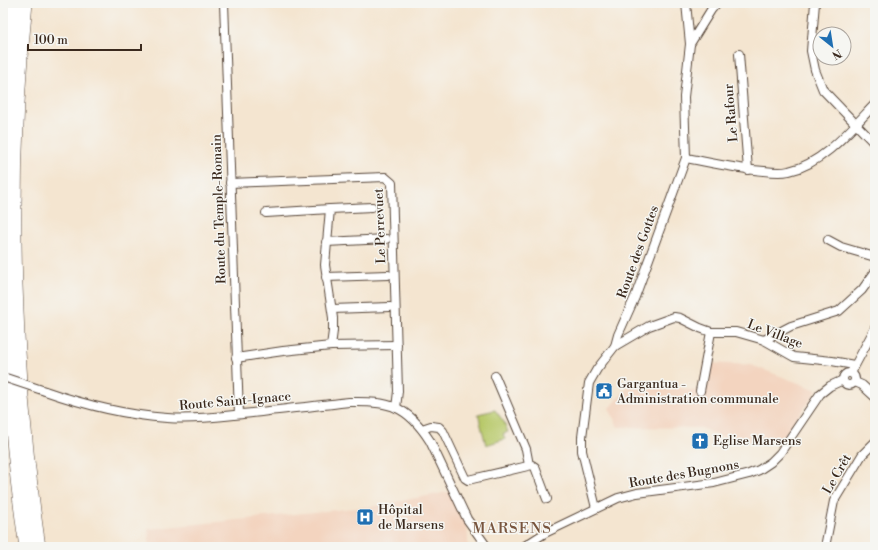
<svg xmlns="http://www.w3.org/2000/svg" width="878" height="550" font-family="'Libre Bodoni',serif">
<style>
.built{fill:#f3d4bf}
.green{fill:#b8c96b;stroke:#7a7a44}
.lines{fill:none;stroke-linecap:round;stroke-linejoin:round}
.minor-casing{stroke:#574639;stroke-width:10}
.motorway-casing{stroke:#574639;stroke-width:16}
.minor{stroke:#fff;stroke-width:8}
.motorway{stroke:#fff;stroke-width:15}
.minor-bridge-casing{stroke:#574639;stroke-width:10;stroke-linecap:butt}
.minor-bridge{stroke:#fff;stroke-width:8}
.labels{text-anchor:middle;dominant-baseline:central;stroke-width:3;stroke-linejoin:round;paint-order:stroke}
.street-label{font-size:13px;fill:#3b2a1e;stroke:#f6f6f2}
.poi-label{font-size:13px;fill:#3b2a1e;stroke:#f6f6f2;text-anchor:start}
.quarter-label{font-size:15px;letter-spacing:1px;fill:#78553e;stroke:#f6f6f2}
</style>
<rect width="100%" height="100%" fill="#f6f6f2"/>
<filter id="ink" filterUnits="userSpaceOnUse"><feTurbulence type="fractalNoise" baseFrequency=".025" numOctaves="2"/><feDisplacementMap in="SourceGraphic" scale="8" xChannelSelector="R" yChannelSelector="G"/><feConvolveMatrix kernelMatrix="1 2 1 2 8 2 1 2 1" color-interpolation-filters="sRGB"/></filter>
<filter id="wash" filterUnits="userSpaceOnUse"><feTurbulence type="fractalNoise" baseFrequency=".012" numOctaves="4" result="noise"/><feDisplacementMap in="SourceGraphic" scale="16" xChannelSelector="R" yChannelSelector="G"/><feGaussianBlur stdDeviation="0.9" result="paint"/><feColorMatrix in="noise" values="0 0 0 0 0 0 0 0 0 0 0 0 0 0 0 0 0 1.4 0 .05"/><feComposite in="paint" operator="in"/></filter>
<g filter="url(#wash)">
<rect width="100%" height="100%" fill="#f4e5d0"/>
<g class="built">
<path d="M 707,363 L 751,365 L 817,390 L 779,445 L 718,436 L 702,428 L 618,427 L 609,408 L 632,383 L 643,381 L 697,391 Z"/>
<path d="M 453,491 L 467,519 L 468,543 L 469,547 L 150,547 L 148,529 L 375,506 Z"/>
</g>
<path class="green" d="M 495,410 L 504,422 L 508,432 L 503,434 L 505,439 L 486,445 L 478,414 Z"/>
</g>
<g filter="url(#ink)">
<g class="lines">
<g class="minor-casing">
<g id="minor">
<path d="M 224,3 L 239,414"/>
<path d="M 686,3 L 690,44"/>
<path d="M 815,3 L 811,51 L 815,70 L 823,90 L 875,144"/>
<path d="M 739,54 L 748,170"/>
<path d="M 686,158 C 712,163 738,169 764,171 C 772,172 781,173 789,171 C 823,164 852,128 875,104"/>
<path d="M 230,183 L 385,177 L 392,183 L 398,391 L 396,408"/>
<path d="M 266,213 L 330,209"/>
<path d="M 828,240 L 841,247 L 875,257"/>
<path d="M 326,242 L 386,239"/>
<path d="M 326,277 L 388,275"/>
<path d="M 332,309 L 390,307"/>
<path d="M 764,340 L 791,326 L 839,311 L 862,290 L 875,272"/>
<path d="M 331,346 L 333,331 L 333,318 L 325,265 L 330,209 L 372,207"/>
<path d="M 615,346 L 649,326 L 674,317 L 680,318 L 700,328 L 711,332 L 736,332 L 764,340 L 794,357 L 832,361 L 854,365"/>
<path d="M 236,358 L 283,351 L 331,346 L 397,345"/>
<circle cx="849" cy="379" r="6"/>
<path d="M 851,373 L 875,328"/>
<path d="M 495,376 L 526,449 L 529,465"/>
<path d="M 855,382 L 862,385 L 875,397"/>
<path d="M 45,391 C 85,405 124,415 167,418 C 195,420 224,416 252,413 C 284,409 317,406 349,402 C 389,401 407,405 430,441 L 467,519 L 487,547"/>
<path d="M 700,391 L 711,332"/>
<path d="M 422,429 L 431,426 L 439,427 L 443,431 L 465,478 L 468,480 L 532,465 L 535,467 L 547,499"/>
<path d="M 596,508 L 582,451 L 582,437 L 589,383 L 597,369 L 615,346 L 618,335 L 635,297 L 686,158 L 684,97 L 690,44 L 711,10 L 717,3"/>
<path d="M 523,547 L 545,533 L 618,498 L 637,493 L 714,483 L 749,474 L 759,470 L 771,462 L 780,453 L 820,394 L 830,386 L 843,380"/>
<path d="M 825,547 L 834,501 L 862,455 L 875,442"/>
</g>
</g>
<g class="motorway-casing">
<g id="motorway">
<path d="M 14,3 C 0,182 0,369 27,547"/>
<path d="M 25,3 C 6,180 12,371 38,547"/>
</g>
</g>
<use href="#minor" class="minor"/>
<use href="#motorway" class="motorway"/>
<g class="minor-bridge-casing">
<path id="minor-bridge" d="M 3,377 L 45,391"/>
</g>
<use href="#minor-bridge" class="minor-bridge"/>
</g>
</g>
<defs>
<g id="civic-square" transform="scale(0.9)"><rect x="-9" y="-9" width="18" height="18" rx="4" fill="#1f6fb2" stroke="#f6f6f2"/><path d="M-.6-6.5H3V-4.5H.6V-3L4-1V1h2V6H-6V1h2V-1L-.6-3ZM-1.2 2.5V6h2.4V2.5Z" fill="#fff"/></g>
<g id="church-square" transform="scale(0.9)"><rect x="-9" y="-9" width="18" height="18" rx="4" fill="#1f6fb2" stroke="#f6f6f2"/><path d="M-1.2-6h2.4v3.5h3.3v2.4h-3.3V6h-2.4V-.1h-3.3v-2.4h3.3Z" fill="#fff"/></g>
<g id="hospital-square" transform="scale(0.9)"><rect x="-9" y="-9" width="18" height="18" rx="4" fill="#1f6fb2" stroke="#f6f6f2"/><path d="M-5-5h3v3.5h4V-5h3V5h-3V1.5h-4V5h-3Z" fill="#fff"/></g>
</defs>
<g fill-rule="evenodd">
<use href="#civic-square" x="604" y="391"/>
<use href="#church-square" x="700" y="441"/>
<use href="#hospital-square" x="365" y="517"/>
</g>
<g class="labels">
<g class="street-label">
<text transform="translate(731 113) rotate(-95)">Le Rafour</text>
<text transform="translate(219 209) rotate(-92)">Route du Temple-Romain</text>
<text transform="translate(380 226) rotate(-92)">Le Perrevuet</text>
<text transform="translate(638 252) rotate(-70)">Route des Gottes</text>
<text transform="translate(775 334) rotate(21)">Le Village</text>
<text transform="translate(235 401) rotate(-5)">Route Saint-Ignace</text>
<text transform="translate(684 474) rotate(-10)">Route des Bugnons</text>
<text transform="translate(837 474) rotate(-60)">Le Crêt</text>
</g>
<g class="poi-label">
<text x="617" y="384">Gargantua -<tspan x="617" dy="15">Administration communale</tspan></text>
<text x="713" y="441">Eglise Marsens</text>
<text x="378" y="510">Hôpital<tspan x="378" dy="15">de Marsens</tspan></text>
</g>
<g class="quarter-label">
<text x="512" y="528">MARSENS</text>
</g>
</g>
<rect width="878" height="550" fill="none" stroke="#f6f6f2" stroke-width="16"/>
<g transform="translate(832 46) rotate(150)"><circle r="19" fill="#f6f6f2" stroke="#aba49d"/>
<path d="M0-3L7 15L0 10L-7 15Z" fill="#1f6fb2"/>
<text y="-6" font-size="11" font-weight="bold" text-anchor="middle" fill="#3b2a1e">N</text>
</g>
<path d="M28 44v6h113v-6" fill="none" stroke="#3b2a1e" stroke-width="2"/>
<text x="34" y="44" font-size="12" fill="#3b2a1e" stroke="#f6f6f2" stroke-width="3" paint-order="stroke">100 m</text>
</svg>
